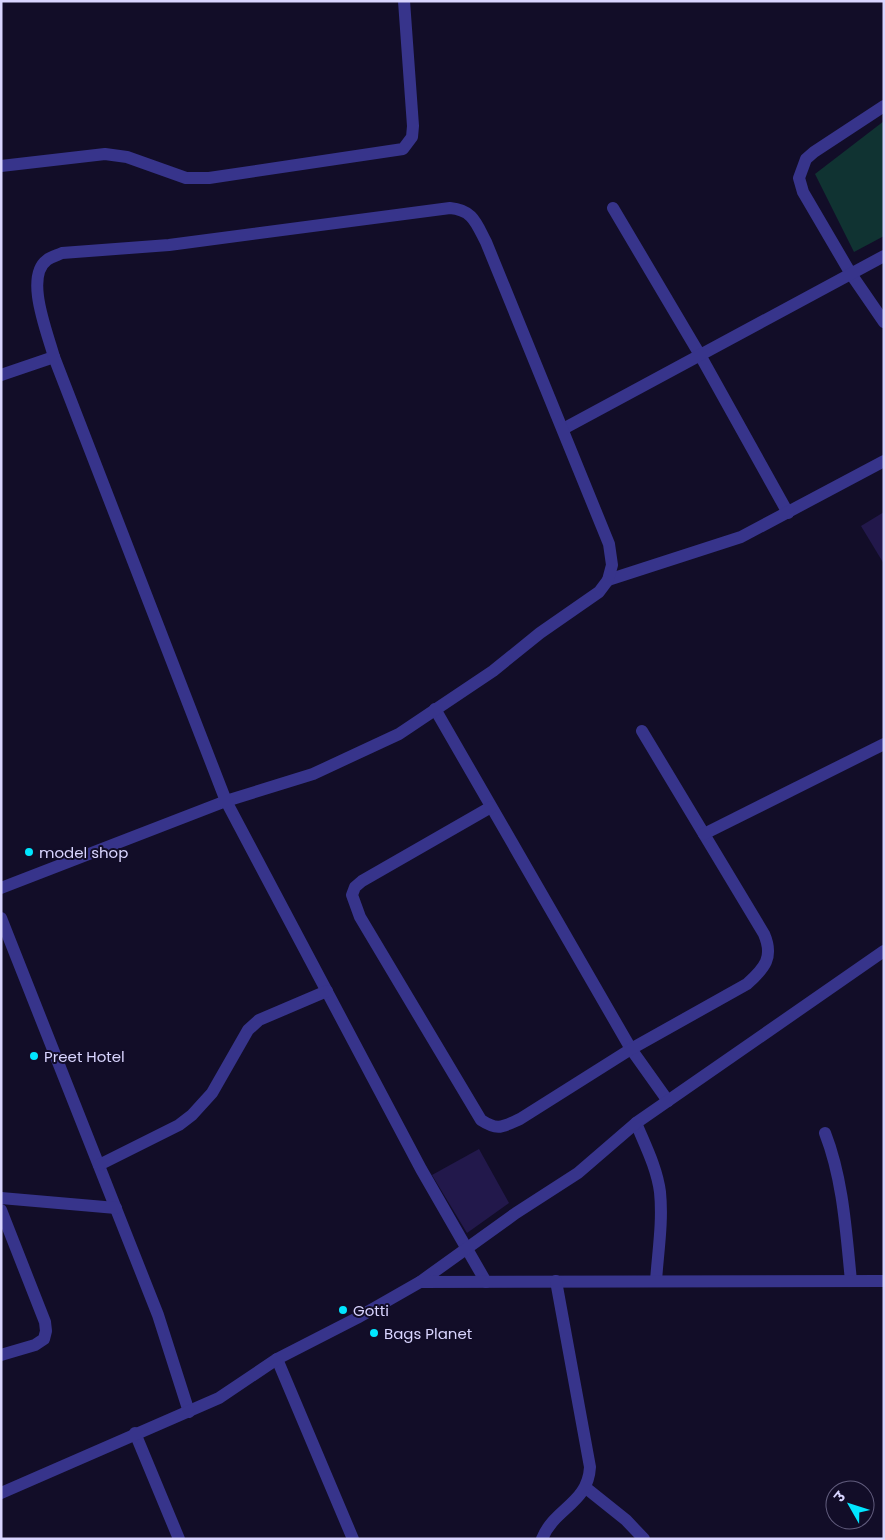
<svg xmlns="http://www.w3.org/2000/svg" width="885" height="1540" font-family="Poppins,'Noto Sans Devanagari',sans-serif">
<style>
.green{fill:#103332}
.building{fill:#22184b}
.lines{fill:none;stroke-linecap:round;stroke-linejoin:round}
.minor{stroke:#37348b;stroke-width:12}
.poi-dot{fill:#01e6ff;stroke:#120d28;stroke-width:2}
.labels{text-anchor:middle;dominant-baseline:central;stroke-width:4;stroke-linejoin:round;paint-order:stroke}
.poi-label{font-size:15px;fill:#d9d5ff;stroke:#120d28;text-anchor:start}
</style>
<rect width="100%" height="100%" fill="#120d28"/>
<path class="green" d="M 884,121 L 884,236 L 854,252 L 815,174 Z"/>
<g class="building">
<path d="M 884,512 L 884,564 L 861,526 Z"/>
<path d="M 479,1149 L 509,1203 L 467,1233 L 432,1175 Z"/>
</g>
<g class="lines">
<g class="minor">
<path d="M 884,106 L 814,152 L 806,159 L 799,178 L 803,192 L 851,274 L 884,322"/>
<path d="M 1,166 L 105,154 L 127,157 L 186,178 L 209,178 L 403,149 L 412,137 L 413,126 L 404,1"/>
<path d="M 613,208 L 700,355 L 788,513"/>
<path d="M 1,375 L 54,357"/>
<path d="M 563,429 L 884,256"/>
<path d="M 608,580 L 741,537 L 884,461"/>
<path d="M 435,709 L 631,1049 L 668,1101"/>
<path d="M 491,807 L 362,881 L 355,887 L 352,895 L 360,917 L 481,1120 C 498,1131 502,1127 520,1119 L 631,1049 L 747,984 C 765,968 774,957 764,934 L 642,731"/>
<path d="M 704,834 L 884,744"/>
<path d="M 1,888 L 226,801 L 313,774 L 399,734 L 493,671 L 540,633 L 599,592 L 608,580 L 612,565 L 609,544 L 486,242 C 476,223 473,210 450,208 L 169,245 L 62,253 C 58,255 51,257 47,260 C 24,277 48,334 54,357 L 226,801 L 421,1169 L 486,1282"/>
<path d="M 1,918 L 158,1315 L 189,1412"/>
<path d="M 636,1123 C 645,1145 657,1168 660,1192 C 663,1222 658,1251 656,1281"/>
<path d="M 825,1133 C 843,1179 846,1231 851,1281"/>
<path d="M 99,1165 L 179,1125 L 192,1115 L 212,1093 L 248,1030 L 259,1020 L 327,991"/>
<path d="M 1,1198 L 116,1208"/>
<path d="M 1,1210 L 45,1322 L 46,1331 L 44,1339 L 35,1345 L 1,1355"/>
<path d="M 420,1282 L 516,1213 L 578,1173 L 636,1123 L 884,951"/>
<path d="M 277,1359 L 353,1539"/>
<path d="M 135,1433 L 179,1539"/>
<path d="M 586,1488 L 626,1520 L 644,1539"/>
<path d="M 1,1493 L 219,1398 L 277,1359 L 357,1318 L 420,1282 L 884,1281"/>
<path d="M 542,1539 C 554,1508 588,1504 590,1467 L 556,1281"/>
</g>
</g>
<g class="poi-dot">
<circle cx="29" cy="852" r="5"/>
<circle cx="34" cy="1056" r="5"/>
<circle cx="343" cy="1310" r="5"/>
<circle cx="374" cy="1333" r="5"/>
</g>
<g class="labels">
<g class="poi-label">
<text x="39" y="852">model shop</text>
<text x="44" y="1056">Preet Hotel</text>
<text x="353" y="1310">Gotti</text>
<text x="384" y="1333">Bags Planet</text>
</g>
</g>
<rect width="885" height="1540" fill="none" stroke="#d9d5ff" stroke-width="5"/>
<g transform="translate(850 1505) rotate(309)"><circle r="24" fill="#120d28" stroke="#625d7e"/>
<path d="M0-4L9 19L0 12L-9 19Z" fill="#01e6ff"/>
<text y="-8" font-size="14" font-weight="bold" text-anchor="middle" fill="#d9d5ff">उ</text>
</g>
</svg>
